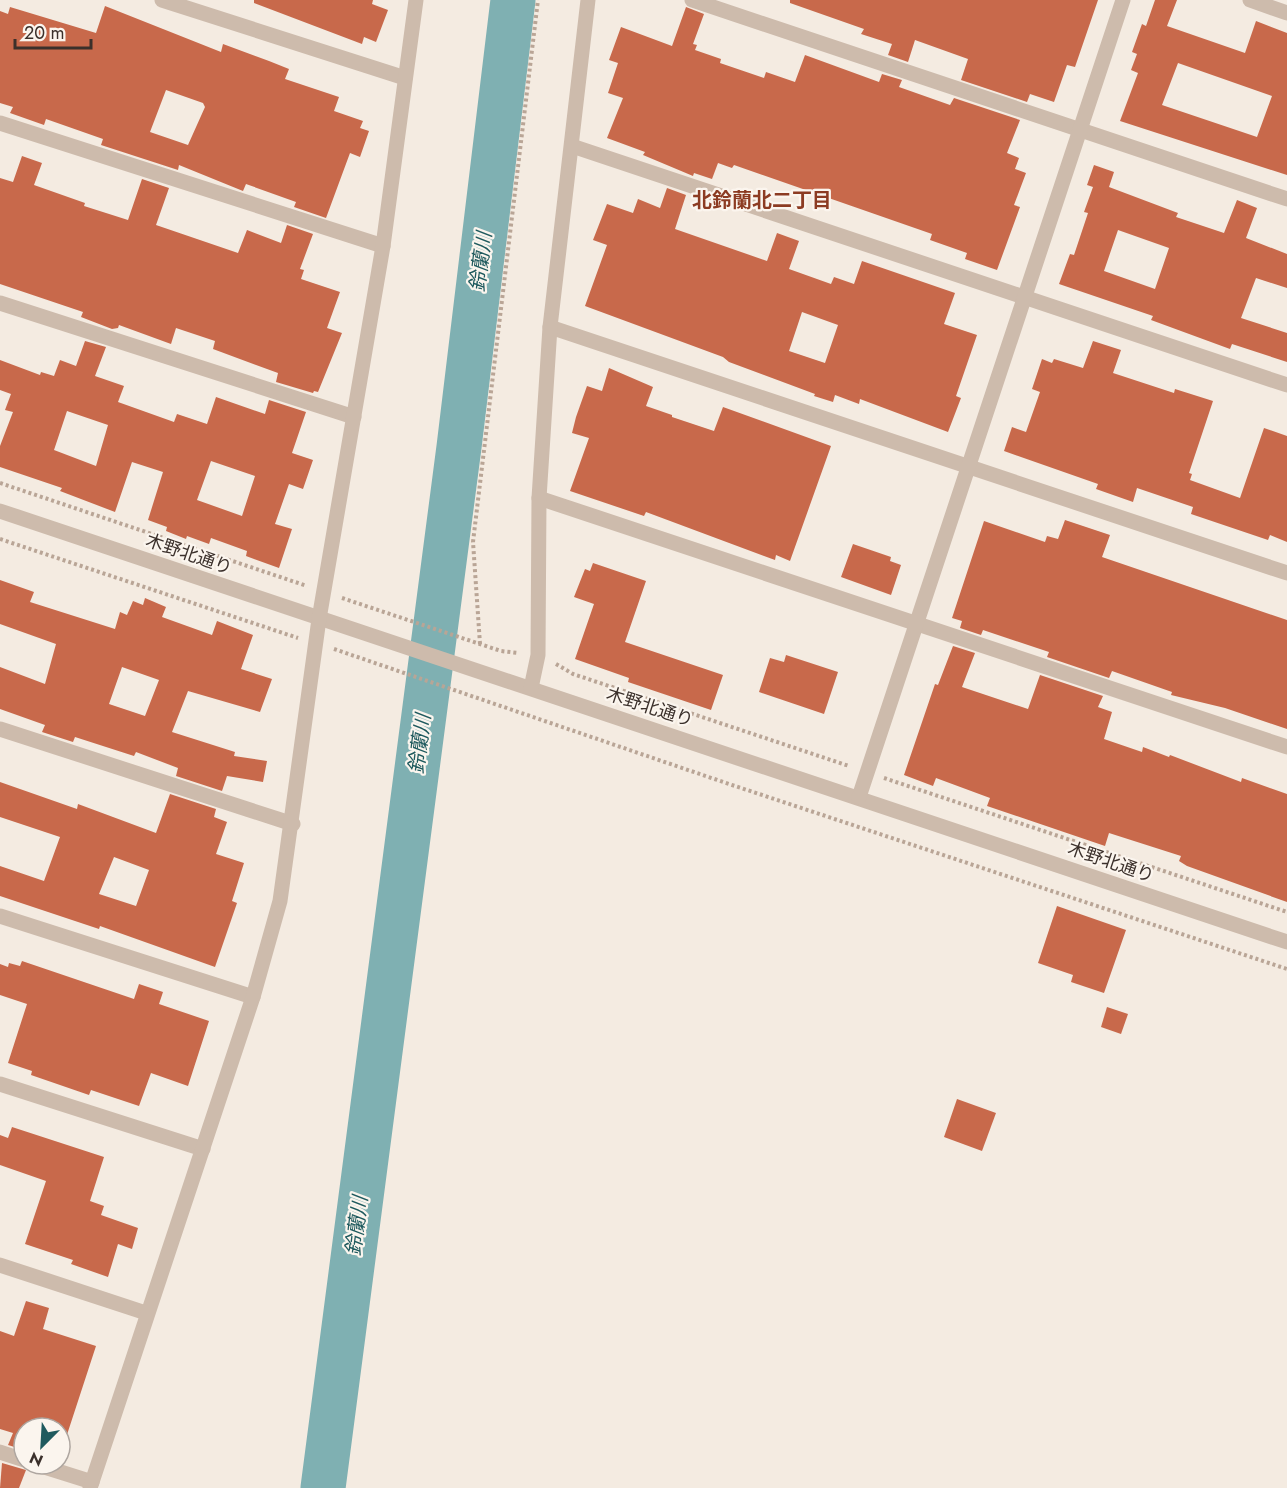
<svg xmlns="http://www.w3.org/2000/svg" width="1287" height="1488" font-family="Jost,'Noto Sans JP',sans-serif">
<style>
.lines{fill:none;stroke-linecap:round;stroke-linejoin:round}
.river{stroke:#7fb0b2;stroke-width:45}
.building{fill:#c8694b;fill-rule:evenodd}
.path{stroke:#b9a596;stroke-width:4;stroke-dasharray:3 3;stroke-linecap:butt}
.minor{stroke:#cdbbac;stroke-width:15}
.labels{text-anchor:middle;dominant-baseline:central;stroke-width:4.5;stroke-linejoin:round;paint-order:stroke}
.street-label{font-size:18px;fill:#3b302b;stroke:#fbf5ee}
.neighbourhood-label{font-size:20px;font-weight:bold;fill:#8c3b22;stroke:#fbf5ee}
.water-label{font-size:20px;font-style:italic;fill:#1f5a5e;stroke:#fbf5ee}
</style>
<rect width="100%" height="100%" fill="#f4ebe1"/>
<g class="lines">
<path class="river" d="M 323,1488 L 459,447 L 513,0"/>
</g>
<g class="building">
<path d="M 254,0 L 373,0 L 372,4 L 388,10 L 376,42 L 364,37 L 362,44 L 254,3 Z"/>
<path d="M 790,0 L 1098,0 L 1075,67 L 1067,65 L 1054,102 L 1030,94 L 1027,102 L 961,80 L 968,59 L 915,40 L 908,62 L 888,55 L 892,44 L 861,34 L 864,29 L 790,3 Z"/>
<path d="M 1155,0 L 1177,0 L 1167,26 L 1245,53 L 1256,21 L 1287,33 L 1287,175 L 1120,121 L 1138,73 L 1131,70 L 1137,54 L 1132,52 L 1142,24 L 1146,26 ZM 1178,63 L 1272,96 L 1257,137 L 1162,105 Z"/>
<path d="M 105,6 L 221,52 L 223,44 L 269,61 L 289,69 L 285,79 L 339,97 L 334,111 L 363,121 L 360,128 L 369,131 L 360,157 L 350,153 L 326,218 L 294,207 L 296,202 L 246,184 L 243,191 L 179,165 L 178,170 L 101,145 L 103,139 L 46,119 L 44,125 L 10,113 L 13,107 L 0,103 L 0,11 L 8,14 L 10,7 L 96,33 ZM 166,90 L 203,103 L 205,107 L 188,145 L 150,132 Z"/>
<path d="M 686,7 L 704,14 L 693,44 L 697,45 L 695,50 L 721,59 L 720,63 L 764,78 L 766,72 L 795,82 L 805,55 L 879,82 L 882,74 L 902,80 L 899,87 L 950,105 L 954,98 L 1020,120 L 1007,153 L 1019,158 L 1015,169 L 1026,173 L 1014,205 L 1020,207 L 997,270 L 965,259 L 967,253 L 930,240 L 932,234 L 734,165 L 732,168 L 718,163 L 712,179 L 694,173 L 693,176 L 643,155 L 645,152 L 607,138 L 623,98 L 608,93 L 618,63 L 609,60 L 621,27 L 672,46 Z"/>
<path d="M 22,156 L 42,163 L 34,185 L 85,203 L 84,206 L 128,220 L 142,179 L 169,188 L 156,225 L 238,253 L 247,230 L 281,243 L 287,225 L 313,234 L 300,269 L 304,270 L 301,279 L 340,292 L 327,328 L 342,333 L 318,392 L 314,391 L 313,393 L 276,382 L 278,373 L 213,349 L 215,341 L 176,328 L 171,344 L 119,325 L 118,328 L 112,329 L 81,317 L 83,312 L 0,284 L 0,178 L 13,182 Z"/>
<path d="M 1094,165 L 1114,172 L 1109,187 L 1178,213 L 1176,217 L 1224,233 L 1237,200 L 1257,208 L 1246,238 L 1287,254 L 1287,288 L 1256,278 L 1241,318 L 1287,333 L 1287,362 L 1232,344 L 1230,349 L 1151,320 L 1153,316 L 1059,284 L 1070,254 L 1074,255 L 1088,213 L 1084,212 L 1093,187 L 1087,185 ZM 1118,230 L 1169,248 L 1155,289 L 1104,271 Z"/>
<path d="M 667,188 L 686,195 L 675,229 L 767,261 L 777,233 L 799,241 L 789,269 L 831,284 L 834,277 L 854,284 L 862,261 L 955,293 L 944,324 L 977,335 L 956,396 L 961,398 L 948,432 L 860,399 L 859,404 L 835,395 L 833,402 L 814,396 L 815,394 L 729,362 L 723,357 L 585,306 L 607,245 L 593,240 L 607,204 L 633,213 L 638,199 L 660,208 ZM 802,312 L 838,325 L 825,363 L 789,351 Z"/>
<path d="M 85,341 L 106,347 L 95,376 L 124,386 L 118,402 L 174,422 L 177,414 L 207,424 L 216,397 L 265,414 L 269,400 L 306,412 L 292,453 L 313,460 L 303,489 L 289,484 L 275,524 L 292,529 L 279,568 L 246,556 L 247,551 L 211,538 L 209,544 L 187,536 L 186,539 L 166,531 L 167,527 L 148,520 L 163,472 L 132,462 L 115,512 L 60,491 L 62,488 L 0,467 L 0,446 L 13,412 L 5,410 L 11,394 L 0,390 L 0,360 L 40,375 L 41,372 L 54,376 L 60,360 L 76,366 ZM 67,411 L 108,425 L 96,466 L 54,450 ZM 211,461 L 255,476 L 242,516 L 197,500 Z"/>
<path d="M 1093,341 L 1121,350 L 1113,373 L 1174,393 L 1175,389 L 1213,401 L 1189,473 L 1192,474 L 1190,480 L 1240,498 L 1264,428 L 1287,436 L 1287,542 L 1270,535 L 1268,540 L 1191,514 L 1193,507 L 1137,488 L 1133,502 L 1096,489 L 1098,484 L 1004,451 L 1012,427 L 1026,432 L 1040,392 L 1032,389 L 1042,359 L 1052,363 L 1054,359 L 1083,368 Z"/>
<path d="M 609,368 L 653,387 L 646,406 L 672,415 L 672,417 L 714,431 L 723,407 L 831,446 L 790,561 L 776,555 L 775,560 L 646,512 L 644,516 L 570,491 L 589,438 L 572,433 L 576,417 L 587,386 L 602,391 Z"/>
<path d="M 1065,520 L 1110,535 L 1102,557 L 1287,620 L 1287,729 L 1225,708 L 1171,695 L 1172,692 L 1112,671 L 1109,678 L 1047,657 L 1049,652 L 983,630 L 981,635 L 960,628 L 962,621 L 952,618 L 984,521 L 1045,542 L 1047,536 L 1058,539 Z"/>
<path d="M 853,544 L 891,557 L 890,561 L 901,565 L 891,595 L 841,577 Z"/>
<path d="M 593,563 L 646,581 L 625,642 L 723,675 L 711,710 L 628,682 L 629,678 L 575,659 L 594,604 L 574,597 L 585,569 L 590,571 Z"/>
<path d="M 0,580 L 34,592 L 30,602 L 115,629 L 120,612 L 127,615 L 133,601 L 143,605 L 145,598 L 166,607 L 162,617 L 212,635 L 217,621 L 253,635 L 241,669 L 272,679 L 260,712 L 188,691 L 172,732 L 235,752 L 234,756 L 267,761 L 263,782 L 227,776 L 222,791 L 176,776 L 178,768 L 136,752 L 134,756 L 75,737 L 73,742 L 42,732 L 45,725 L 0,709 L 0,667 L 45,684 L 56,644 L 0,624 ZM 122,667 L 159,680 L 145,716 L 109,704 Z"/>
<path d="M 953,646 L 975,653 L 962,687 L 1028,709 L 1040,675 L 1103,696 L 1098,707 L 1112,712 L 1104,739 L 1142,752 L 1143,747 L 1169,757 L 1170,755 L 1241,782 L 1242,778 L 1287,794 L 1287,902 L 1187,866 L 1179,861 L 1181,856 L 1109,833 L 1105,846 L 987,806 L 990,798 L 936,778 L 933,786 L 904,775 L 935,684 L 938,685 Z"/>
<path d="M 786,655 L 838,672 L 824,714 L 759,692 L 770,658 L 784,662 Z"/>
<path d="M 0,782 L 77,809 L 78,804 L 156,833 L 170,794 L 216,809 L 214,817 L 227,822 L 216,854 L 244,863 L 232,901 L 237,903 L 215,967 L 100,926 L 99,929 L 0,896 L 0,866 L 44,881 L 60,837 L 0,817 ZM 114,857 L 149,870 L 136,906 L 99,894 Z"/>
<path d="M 1057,906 L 1126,930 L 1104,993 L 1071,982 L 1073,975 L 1038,963 Z"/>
<path d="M 22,961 L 134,999 L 139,984 L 163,992 L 159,1004 L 209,1021 L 188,1086 L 151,1073 L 139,1106 L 91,1090 L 89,1095 L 31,1075 L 32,1071 L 8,1063 L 27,1004 L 0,995 L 0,964 L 8,967 L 9,963 L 20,966 Z"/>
<path d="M 1107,1007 L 1128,1014 L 1121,1034 L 1101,1027 Z"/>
<path d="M 957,1099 L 996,1113 L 982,1151 L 944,1137 Z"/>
<path d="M 12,1127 L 104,1157 L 90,1201 L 104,1206 L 101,1215 L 138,1228 L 132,1249 L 118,1244 L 108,1277 L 71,1264 L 73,1260 L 25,1244 L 46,1181 L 0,1165 L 0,1135 L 8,1138 Z"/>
<path d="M 26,1301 L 49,1308 L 43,1329 L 96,1346 L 61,1453 L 60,1428 L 24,1428 L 24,1450 L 8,1445 L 13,1433 L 0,1429 L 0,1331 L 14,1336 Z"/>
<path d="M 2,1463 L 26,1470 L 19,1488 L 0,1488 Z"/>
</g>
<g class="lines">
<g class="path">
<path d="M 0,483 L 307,586"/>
<path d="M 0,539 L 298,638"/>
<path d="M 342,598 L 501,651 L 518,653"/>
<path d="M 480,644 L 473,542 L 538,0"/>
<path d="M 334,649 L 729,784 L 1287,969"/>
<path d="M 556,664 L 573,674 L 849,766"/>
<path d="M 884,778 L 1287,912"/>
</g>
<g class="minor">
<path d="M 162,0 L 405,78"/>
<path d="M 692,0 L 1287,199"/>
<path d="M 1250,0 L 1287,13"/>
<path d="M 0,123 L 383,246"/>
<path d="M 572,146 L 1287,385"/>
<path d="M 0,303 L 354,417"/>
<path d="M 550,327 L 1287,573"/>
<path d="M 539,498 L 1287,747"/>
<path d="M 0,511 L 1287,942"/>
<path d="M 531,688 L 538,655 L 539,498 L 550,327 L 588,0"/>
<path d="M 0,729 L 293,824"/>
<path d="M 859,797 L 1123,0"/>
<path d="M 0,916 L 253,997"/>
<path d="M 0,1084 L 203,1149"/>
<path d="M 0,1265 L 146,1313"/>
<path d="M 0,1452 L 24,1460"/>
<path d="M 35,1464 L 92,1482"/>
<path d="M 90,1488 L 253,997 L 280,901 L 319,619 L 383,246 L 416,0"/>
</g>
</g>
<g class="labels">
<g class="street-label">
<text transform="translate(189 554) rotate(19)">木野北通り</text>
<text transform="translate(650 707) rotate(18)">木野北通り</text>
<text transform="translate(1111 862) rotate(19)">木野北通り</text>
</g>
<g class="neighbourhood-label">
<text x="762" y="200">北鈴蘭北二丁目</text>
</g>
<g class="water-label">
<text transform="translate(481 262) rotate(-83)">鈴蘭川</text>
<text transform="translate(420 744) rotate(-83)">鈴蘭川</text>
<text transform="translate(357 1226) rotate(-83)">鈴蘭川</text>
</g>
</g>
<g transform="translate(42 1446) rotate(204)"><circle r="28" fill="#fbf5ee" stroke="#aea6a0" stroke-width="1.5"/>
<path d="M0-4.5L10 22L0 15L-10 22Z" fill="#1f5a5e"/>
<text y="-9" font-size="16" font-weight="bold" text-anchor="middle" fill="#3b302b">N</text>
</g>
<path d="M15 39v9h76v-9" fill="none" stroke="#3b302b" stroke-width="3"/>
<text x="24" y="39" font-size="18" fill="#3b302b" stroke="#fbf5ee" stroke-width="4.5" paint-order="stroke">20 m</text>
</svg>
